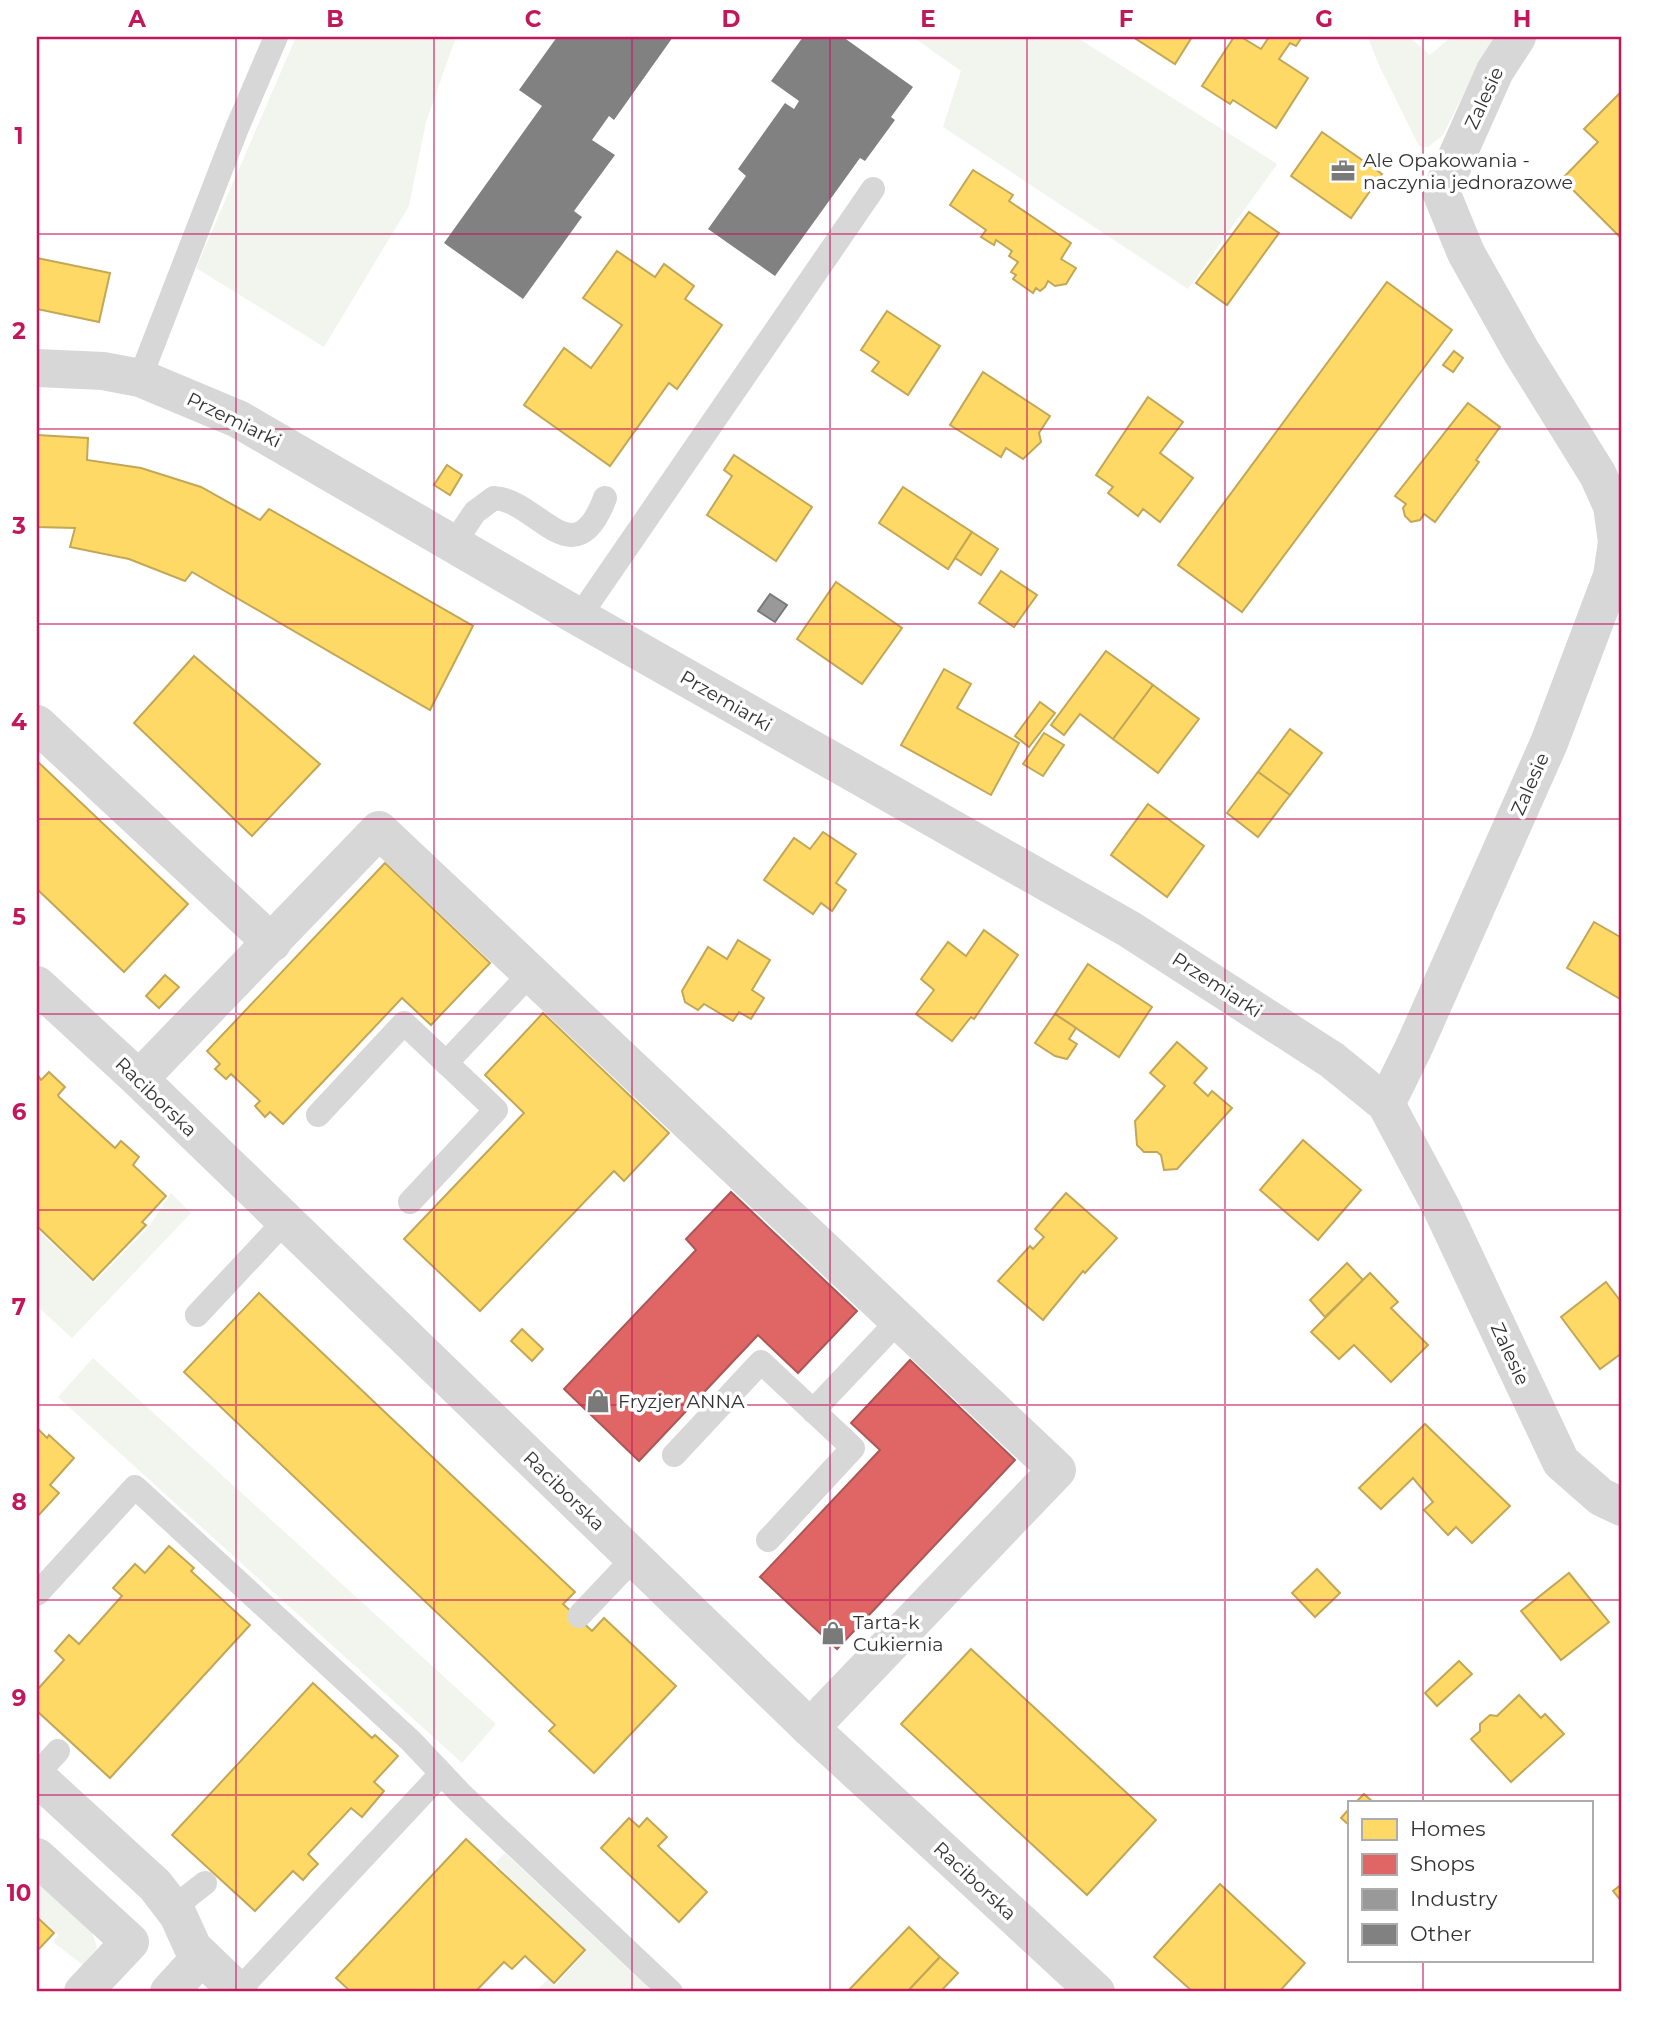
<svg xmlns="http://www.w3.org/2000/svg" width="1659" height="2029" font-family="Montserrat,sans-serif">
<style>
.green{fill:#f1f5ed}
.homes{fill:#ffd966;stroke:#c2a757;stroke-width:2}
.shops{fill:#e06666;stroke:#ac5757;stroke-width:2}
.industry{fill:#999;stroke:#7a7a7a;stroke-width:2}
.building{fill:#818181}
.lines{fill:none;stroke-linecap:round;stroke-linejoin:round}
.lane{stroke:#d7d7d7;stroke-width:24}
.street{stroke:#d7d7d7;stroke-width:38}
.grid{fill:none;stroke:#c2185b;stroke-width:2;stroke-opacity:0.55}
.labels{text-anchor:middle;dominant-baseline:central;stroke-width:7;stroke-linejoin:round;paint-order:stroke}
.street-label{font-size:19px;fill:#333;stroke:#fff}
.poi-label{font-size:19px;fill:#333;stroke:#fff;text-anchor:start}
.neatline{fill:none;stroke:#c2185b;stroke-width:2.5}
.grid-label{font-size:23px;text-anchor:middle;font-weight:bold;fill:#c2185b}
</style>
<rect width="100%" height="100%" fill="#fff"/>
<g class="green">
<path d="M 296,37 L 456,37 L 426,122 L 409,206 L 324,347 L 196,268 Z"/>
<path d="M 913,37 L 1076,37 L 1277,164 L 1188,289 L 943,127 L 961,71 Z"/>
<path d="M 1368,37 L 1409,37 L 1430,55 L 1451,37 L 1497,37 L 1477,67 L 1443,135 L 1428,147 L 1419,146 L 1378,63 Z"/>
<path d="M 171,1193 L 191,1213 L 72,1338 L 37,1306 L 37,1230 L 94,1283 L 148,1228 Z"/>
<path d="M 93,1358 L 496,1724 L 462,1763 L 58,1397 Z"/>
<path d="M 505,1853 L 653,1992 L 535,1992 L 548,1979 L 555,1986 L 586,1951 L 495,1863 Z"/>
<path d="M 37,1878 L 90,1925 L 97,1948 L 83,1965 L 53,1942 L 58,1935 L 37,1915 Z"/>
</g>
<g class="homes">
<path d="M 1133,37 L 1192,37 L 1175,64 Z"/>
<path d="M 1234,37 L 1241,37 L 1261,49 L 1269,37 L 1302,37 L 1296,46 L 1290,43 L 1279,59 L 1308,78 L 1276,128 L 1233,100 L 1230,104 L 1202,86 Z"/>
<path d="M 1622,91 L 1622,239 L 1562,179 L 1598,142 L 1584,129 Z"/>
<path d="M 1322,132 L 1382,174 L 1351,218 L 1291,176 Z"/>
<path d="M 973,170 L 1013,195 L 1009,201 L 1071,243 L 1061,259 L 1076,268 L 1066,284 L 1055,286 L 1048,281 L 1045,287 L 1040,291 L 1036,288 L 1033,293 L 1013,279 L 1016,275 L 1011,272 L 1018,262 L 1009,256 L 1012,251 L 996,240 L 994,245 L 981,237 L 986,230 L 950,205 Z"/>
<path d="M 1249,212 L 1279,233 L 1227,305 L 1196,283 Z"/>
<path d="M 617,251 L 655,277 L 664,264 L 694,286 L 685,299 L 722,325 L 677,389 L 669,383 L 610,466 L 524,405 L 564,348 L 591,368 L 622,325 L 583,298 Z"/>
<path d="M 37,258 L 110,273 L 99,322 L 37,309 Z"/>
<path d="M 1387,282 L 1452,330 L 1242,612 L 1178,565 Z"/>
<path d="M 887,311 L 940,346 L 908,395 L 872,371 L 879,362 L 861,350 Z"/>
<path d="M 1454,351 L 1463,358 L 1453,372 L 1443,365 Z"/>
<path d="M 983,372 L 1050,416 L 1039,433 L 1041,442 L 1023,459 L 1006,448 L 1001,457 L 950,425 Z"/>
<path d="M 1148,397 L 1183,422 L 1160,453 L 1193,478 L 1160,522 L 1143,509 L 1138,516 L 1108,493 L 1113,487 L 1096,475 Z"/>
<path d="M 1468,403 L 1500,427 L 1476,460 L 1479,462 L 1435,522 L 1424,514 L 1420,520 L 1411,522 L 1405,516 L 1403,508 L 1406,504 L 1395,496 Z"/>
<path d="M 37,435 L 88,438 L 87,460 L 141,468 L 201,487 L 260,520 L 269,509 L 473,626 L 430,710 L 192,572 L 185,581 L 129,559 L 70,547 L 75,528 L 37,527 Z"/>
<path d="M 734,455 L 812,507 L 776,561 L 707,515 L 732,476 L 724,470 Z"/>
<path d="M 447,465 L 462,475 L 450,495 L 434,485 Z"/>
<path d="M 903,487 L 972,532 L 948,569 L 879,523 Z"/>
<path d="M 972,532 L 998,549 L 981,575 L 955,558 Z"/>
<path d="M 1001,571 L 1037,595 L 1014,627 L 979,603 Z"/>
<path d="M 836,582 L 902,628 L 862,684 L 797,639 Z"/>
<path d="M 1106,651 L 1153,685 L 1113,739 L 1080,714 L 1064,735 L 1051,725 Z"/>
<path d="M 194,656 L 320,764 L 252,836 L 134,723 Z"/>
<path d="M 944,669 L 971,684 L 957,708 L 1019,743 L 991,795 L 901,745 Z"/>
<path d="M 1153,685 L 1199,719 L 1158,773 L 1113,739 Z"/>
<path d="M 1040,702 L 1055,713 L 1029,747 L 1015,736 Z"/>
<path d="M 1290,729 L 1322,753 L 1290,795 L 1258,772 Z"/>
<path d="M 1044,733 L 1064,745 L 1043,776 L 1023,764 Z"/>
<path d="M 37,761 L 188,904 L 124,972 L 37,889 Z"/>
<path d="M 1258,772 L 1290,795 L 1258,837 L 1227,813 Z"/>
<path d="M 1148,804 L 1204,846 L 1167,897 L 1111,855 Z"/>
<path d="M 823,832 L 856,854 L 836,883 L 846,890 L 832,911 L 821,903 L 813,914 L 764,880 L 794,838 L 810,849 Z"/>
<path d="M 385,863 L 490,963 L 431,1025 L 402,998 L 283,1124 L 270,1112 L 265,1117 L 255,1106 L 260,1101 L 231,1074 L 226,1079 L 215,1069 L 220,1064 L 207,1051 Z"/>
<path d="M 1594,922 L 1622,938 L 1622,1000 L 1567,968 Z"/>
<path d="M 984,930 L 1018,955 L 974,1019 L 971,1017 L 952,1041 L 916,1014 L 934,990 L 921,979 L 948,942 L 966,956 Z"/>
<path d="M 738,940 L 770,960 L 752,990 L 764,998 L 751,1019 L 739,1012 L 733,1021 L 704,1004 L 698,1010 L 685,1002 L 682,991 L 708,947 L 727,959 Z"/>
<path d="M 1088,964 L 1152,1007 L 1119,1057 L 1055,1014 Z"/>
<path d="M 165,975 L 179,987 L 159,1008 L 146,996 Z"/>
<path d="M 543,1013 L 669,1133 L 624,1181 L 614,1171 L 480,1311 L 404,1239 L 524,1113 L 485,1075 Z"/>
<path d="M 1055,1014 L 1076,1028 L 1069,1039 L 1077,1044 L 1067,1059 L 1055,1056 L 1035,1043 Z"/>
<path d="M 1177,1042 L 1207,1068 L 1194,1083 L 1208,1096 L 1212,1091 L 1232,1108 L 1177,1169 L 1164,1170 L 1161,1155 L 1157,1152 L 1144,1152 L 1137,1145 L 1135,1121 L 1165,1086 L 1150,1073 Z"/>
<path d="M 49,1072 L 65,1087 L 58,1095 L 59,1097 L 115,1148 L 121,1141 L 139,1157 L 133,1165 L 166,1196 L 142,1222 L 146,1225 L 93,1280 L 37,1226 L 37,1074 L 41,1080 Z"/>
<path d="M 1303,1140 L 1361,1190 L 1318,1240 L 1260,1190 Z"/>
<path d="M 1066,1193 L 1117,1238 L 1085,1273 L 1083,1271 L 1043,1320 L 998,1281 L 1030,1246 L 1033,1249 L 1044,1237 L 1035,1229 Z"/>
<path d="M 1347,1263 L 1363,1280 L 1325,1317 L 1310,1300 Z"/>
<path d="M 1370,1273 L 1398,1302 L 1391,1308 L 1428,1345 L 1391,1382 L 1354,1345 L 1339,1359 L 1311,1332 Z"/>
<path d="M 1606,1282 L 1622,1303 L 1622,1353 L 1600,1369 L 1561,1317 Z"/>
<path d="M 259,1293 L 575,1592 L 563,1604 L 592,1631 L 604,1618 L 676,1686 L 594,1773 L 549,1731 L 555,1725 L 184,1372 Z"/>
<path d="M 522,1329 L 543,1349 L 532,1361 L 511,1341 Z"/>
<path d="M 1425,1424 L 1510,1506 L 1472,1543 L 1456,1527 L 1448,1535 L 1424,1510 L 1433,1502 L 1413,1478 L 1381,1509 L 1359,1488 Z"/>
<path d="M 37,1428 L 47,1438 L 49,1435 L 74,1458 L 50,1485 L 59,1493 L 37,1517 Z"/>
<path d="M 169,1546 L 194,1568 L 191,1571 L 250,1625 L 110,1778 L 37,1711 L 37,1690 L 64,1660 L 55,1651 L 69,1635 L 79,1644 L 122,1596 L 113,1588 L 135,1564 L 145,1573 Z"/>
<path d="M 1317,1569 L 1340,1593 L 1315,1617 L 1292,1593 Z"/>
<path d="M 1569,1573 L 1609,1622 L 1561,1660 L 1521,1611 Z"/>
<path d="M 971,1649 L 1156,1820 L 1087,1895 L 901,1724 Z"/>
<path d="M 1459,1661 L 1472,1674 L 1437,1706 L 1425,1693 Z"/>
<path d="M 313,1683 L 372,1738 L 375,1735 L 398,1756 L 374,1782 L 384,1791 L 362,1817 L 351,1808 L 308,1854 L 318,1864 L 310,1872 L 303,1880 L 293,1871 L 255,1911 L 172,1835 Z"/>
<path d="M 1519,1695 L 1541,1718 L 1545,1714 L 1564,1734 L 1511,1782 L 1471,1739 L 1480,1731 L 1480,1724 L 1490,1715 L 1497,1716 Z"/>
<path d="M 1364,1794 L 1374,1803 L 1355,1803 Z"/>
<path d="M 1349,1809 L 1349,1825 L 1341,1818 Z"/>
<path d="M 629,1818 L 639,1827 L 647,1818 L 667,1837 L 658,1846 L 707,1892 L 679,1922 L 601,1848 Z"/>
<path d="M 466,1839 L 585,1950 L 554,1983 L 525,1956 L 512,1969 L 504,1962 L 475,1992 L 351,1992 L 336,1978 Z"/>
<path d="M 1220,1884 L 1305,1963 L 1279,1992 L 1193,1992 L 1154,1957 Z"/>
<path d="M 1622,1884 L 1622,1902 L 1613,1891 Z"/>
<path d="M 37,1917 L 54,1933 L 37,1951 Z"/>
<path d="M 909,1927 L 940,1957 L 907,1992 L 847,1992 Z"/>
<path d="M 940,1957 L 958,1973 L 940,1992 L 907,1992 Z"/>
</g>
<g class="shops">
<path d="M 731,1192 L 857,1311 L 798,1373 L 758,1335 L 639,1461 L 564,1389 L 696,1250 L 686,1239 Z"/>
<path d="M 910,1360 L 1015,1460 L 837,1649 L 760,1577 L 880,1450 L 851,1423 Z"/>
</g>
<path class="industry" d="M 770,594 L 787,605 L 775,622 L 758,611 Z"/>
<g class="building">
<path d="M 557,37 L 673,37 L 614,120 L 609,116 L 592,140 L 615,155 L 574,211 L 582,217 L 523,299 L 444,243 L 542,106 L 519,90 Z"/>
<path d="M 803,37 L 843,37 L 913,87 L 891,117 L 895,120 L 865,161 L 860,158 L 775,276 L 708,229 L 746,176 L 738,169 L 785,103 L 794,109 L 799,101 L 771,81 Z"/>
</g>
<g class="lines">
<g class="lane">
<path d="M 140,378 L 237,128 L 276,37"/>
<path d="M 454,543 L 475,512 L 494,498 C 538,500 574,580 605,498"/>
<path d="M 579,617 L 873,189"/>
<path d="M 446,1063 L 531,973"/>
<path d="M 318,1115 L 404,1023 L 496,1110 L 410,1202"/>
<path d="M 197,1315 L 285,1221"/>
<path d="M 813,1411 L 899,1320"/>
<path d="M 674,1455 L 761,1362 L 853,1448 L 768,1540"/>
<path d="M 37,1594 L 135,1487 L 411,1741 L 461,1794 L 671,1992"/>
<path d="M 579,1616 L 633,1559"/>
<path d="M 37,1774 L 58,1751"/>
<path d="M 173,1908 L 205,1883"/>
<path d="M 238,1991 L 441,1774"/>
</g>
<g class="street">
<path d="M 37,368 L 103,371 L 140,378 L 238,419 L 579,617 L 1129,929 L 1332,1060 L 1386,1104 L 1442,1209 L 1561,1462 L 1601,1497 L 1622,1507"/>
<path d="M 37,724 L 272,943"/>
<path d="M 37,985 L 139,1079 L 810,1728 L 1096,1992"/>
<path d="M 139,1079 L 379,830 L 1057,1470 L 810,1728"/>
<path d="M 1386,1104 L 1414,1047 L 1549,743 L 1612,576 L 1617,542 L 1612,506 L 1598,475 L 1521,351 L 1466,253 L 1441,192 L 1495,71 L 1517,37"/>
<path d="M 37,1777 L 155,1885 L 178,1915 L 193,1948 L 239,1992"/>
<path d="M 37,1857 L 130,1942 L 83,1992"/>
<path d="M 169,1992 L 201,1957"/>
</g>
</g>
<path class="grid" d="M 236,37 L 236,1992M 434,37 L 434,1992M 632,37 L 632,1992M 830,37 L 830,1992M 1027,37 L 1027,1992M 1225,37 L 1225,1992M 1423,37 L 1423,1803M 37,234 L 1622,234M 37,429 L 1622,429M 37,624 L 1622,624M 37,819 L 1622,819M 37,1014 L 1622,1014M 37,1210 L 1622,1210M 37,1405 L 1622,1405M 37,1600 L 1622,1600M 37,1795 L 1622,1795M 1423,1961 L 1423,1992"/>
<defs>
<g id="office-bare" transform="scale(1.89)"><path d="M-6-3h4V-5.5h4V-3h4V5H-6ZM-1-4.5V-3h2v-1.5ZM-6 0V1H6V0Z" fill="#7a7a7a" stroke="#fff" stroke-width="2.5" paint-order="stroke"/></g>
<g id="shop-bare" transform="scale(1.89)"><path d="M-5-2.5h2.3a2.7 3.5 0 0 1 5.4 0H5L5.5 6h-11ZM-1.5-2.5h3a1.5 2.3 0 0 0-3 0Z" fill="#7a7a7a" stroke="#fff" stroke-width="2.5" paint-order="stroke"/></g>
</defs>
<g fill-rule="evenodd">
<use href="#office-bare" x="1343" y="171"/>
<use href="#shop-bare" x="598" y="1401"/>
<use href="#shop-bare" x="833" y="1633"/>
</g>
<g class="labels">
<g class="street-label">
<text transform="translate(1484 98) rotate(-65)">Zalesie</text>
<text transform="translate(234 420) rotate(26)">Przemiarki</text>
<text transform="translate(726 701) rotate(30)">Przemiarki</text>
<text transform="translate(1530 784) rotate(-66)">Zalesie</text>
<text transform="translate(1217 985) rotate(33)">Przemiarki</text>
<text transform="translate(156 1097) rotate(44)">Raciborska</text>
<text transform="translate(1510 1354) rotate(65)">Zalesie</text>
<text transform="translate(564 1491) rotate(44)">Raciborska</text>
<text transform="translate(975 1881) rotate(43)">Raciborska</text>
</g>
<g class="poi-label">
<text x="1363" y="160">Ale Opakowania -<tspan x="1363" dy="22">naczynia jednorazowe</tspan></text>
<text x="618" y="1401">Fryzjer ANNA</text>
<text x="853" y="1622">Tarta-k<tspan x="853" dy="22">Cukiernia</tspan></text>
</g>
</g>
<rect width="1659" height="2029" fill="none" stroke="#ffffff" stroke-width="77"/>
<rect x="1348" y="1801" width="245" height="161" fill="#ffffff" stroke="#adadad" stroke-width="2"/>
<rect x="1362" y="1819" width="35" height="21" fill="#ffd966" stroke="#adadad" stroke-width="2"/>
<text x="1410" y="1836" font-size="21" fill="#333333">Homes</text>
<rect x="1362" y="1854" width="35" height="21" fill="#e06666" stroke="#adadad" stroke-width="2"/>
<text x="1410" y="1871" font-size="21" fill="#333333">Shops</text>
<rect x="1362" y="1889" width="35" height="21" fill="#999999" stroke="#adadad" stroke-width="2"/>
<text x="1410" y="1906" font-size="21" fill="#333333">Industry</text>
<rect x="1362" y="1924" width="35" height="21" fill="#818181" stroke="#adadad" stroke-width="2"/>
<text x="1410" y="1941" font-size="21" fill="#333333">Other</text>
<rect x="38" y="38" width="1582" height="1952" class="neatline"/>
<g class="grid-label">
<text x="137" y="27">A</text>
<text x="335" y="27">B</text>
<text x="533" y="27">C</text>
<text x="731" y="27">D</text>
<text x="928" y="27">E</text>
<text x="1126" y="27">F</text>
<text x="1324" y="27">G</text>
<text x="1522" y="27">H</text>
<text x="19" y="144">1</text>
<text x="19" y="339">2</text>
<text x="19" y="534">3</text>
<text x="19" y="730">4</text>
<text x="19" y="925">5</text>
<text x="19" y="1120">6</text>
<text x="19" y="1315">7</text>
<text x="19" y="1510">8</text>
<text x="19" y="1706">9</text>
<text x="19" y="1901">10</text>
</g>
</svg>
